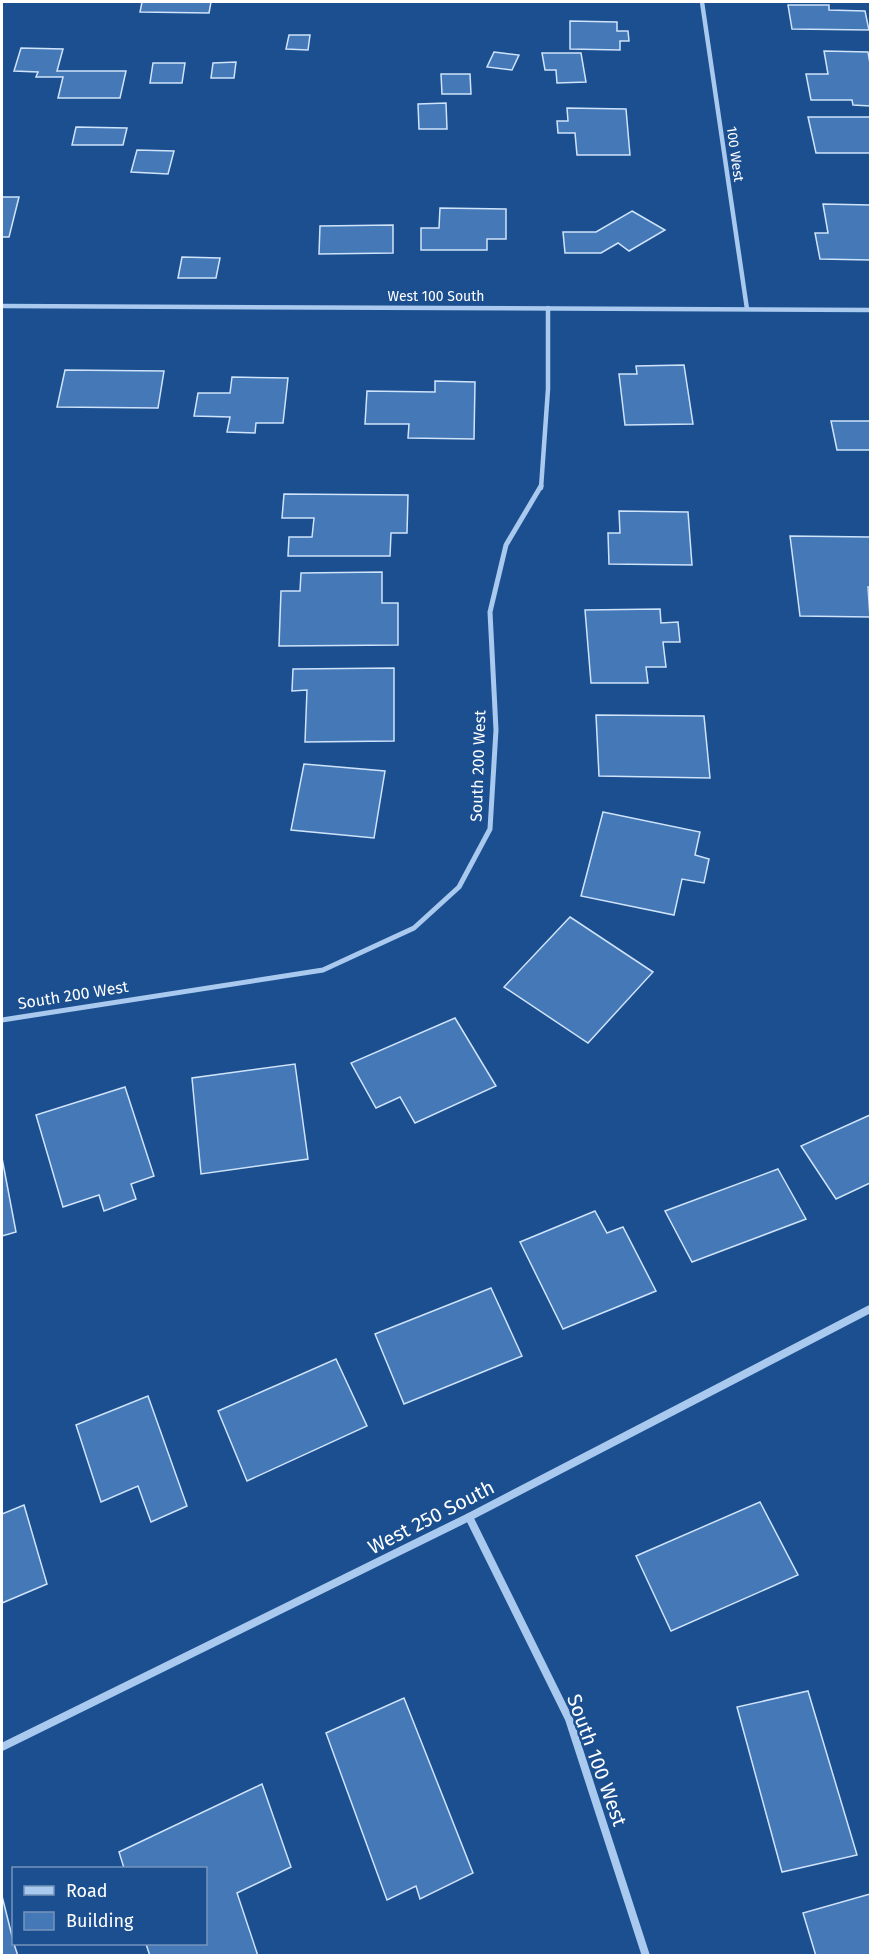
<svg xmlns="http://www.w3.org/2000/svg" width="872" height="1957" font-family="'Fira Sans',sans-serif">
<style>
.building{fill:#4478b7;stroke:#cfe3fa;stroke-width:1.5}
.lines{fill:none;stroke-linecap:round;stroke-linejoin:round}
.street-far2{stroke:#a9c9ee;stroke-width:4.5}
.street-far1{stroke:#a9c9ee;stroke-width:5}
.street{stroke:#a9c9ee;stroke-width:8}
.labels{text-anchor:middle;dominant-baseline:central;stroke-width:5;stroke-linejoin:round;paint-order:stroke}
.far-street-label{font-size:14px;fill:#fff;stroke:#1b4f8f}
.street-label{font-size:16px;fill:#fff;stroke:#1b4f8f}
.near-street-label{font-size:20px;fill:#fff;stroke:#1b4f8f}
</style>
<rect width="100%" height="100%" fill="#1b4f8f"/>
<g class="building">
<path d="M 142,2 L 211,2 L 209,13 L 140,12 Z"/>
<path d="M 788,5 L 829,5 L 829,10 L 865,11 L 869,30 L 792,29 Z"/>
<path d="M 570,21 L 617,22 L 617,31 L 628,31 L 629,41 L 620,41 L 620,50 L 570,49 Z"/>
<path d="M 289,35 L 310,35 L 308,50 L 286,49 Z"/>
<path d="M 21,48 L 63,49 L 57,71 L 126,71 L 120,98 L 58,98 L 63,77 L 36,77 L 38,72 L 14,71 Z"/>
<path d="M 824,51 L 868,52 L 870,64 L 870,106 L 853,105 L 852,100 L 811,100 L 806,74 L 828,74 Z"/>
<path d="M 494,52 L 519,55 L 512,70 L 487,67 Z"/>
<path d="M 542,53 L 581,53 L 586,82 L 557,83 L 556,70 L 545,70 Z"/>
<path d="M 236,62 L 234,78 L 211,78 L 213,63 Z"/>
<path d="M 153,63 L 185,63 L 182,83 L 150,83 Z"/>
<path d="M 441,74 L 470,74 L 471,94 L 442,94 Z"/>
<path d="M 446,103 L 447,129 L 419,129 L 418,104 Z"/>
<path d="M 567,108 L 626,109 L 630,155 L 577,155 L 575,133 L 558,133 L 557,121 L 568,121 Z"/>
<path d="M 808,117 L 870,117 L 870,153 L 816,153 Z"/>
<path d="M 76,127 L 127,128 L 123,145 L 72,145 Z"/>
<path d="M 137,150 L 174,151 L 168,174 L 131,172 Z"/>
<path d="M 2,197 L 19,197 L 9,237 L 2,237 Z"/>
<path d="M 823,204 L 870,205 L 870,260 L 820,259 L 815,233 L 828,233 Z"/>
<path d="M 440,208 L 506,209 L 506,239 L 487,239 L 487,250 L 421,250 L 421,228 L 439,228 Z"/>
<path d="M 632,211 L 665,230 L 629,251 L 618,243 L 601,253 L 565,253 L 563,232 L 596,232 Z"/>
<path d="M 393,225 L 393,253 L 319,254 L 320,226 Z"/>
<path d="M 182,257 L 220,258 L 216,278 L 178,278 Z"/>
<path d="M 684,365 L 693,424 L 625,425 L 619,374 L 637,374 L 636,366 Z"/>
<path d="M 65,370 L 164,371 L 158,408 L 57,407 Z"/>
<path d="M 232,377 L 288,378 L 283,423 L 256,423 L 255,433 L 227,432 L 230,417 L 194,416 L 198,393 L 230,393 Z"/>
<path d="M 435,381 L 475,382 L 474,439 L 408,438 L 409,424 L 365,424 L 367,391 L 435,392 Z"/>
<path d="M 831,421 L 870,421 L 870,450 L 837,450 Z"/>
<path d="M 284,494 L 408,495 L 407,533 L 391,533 L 390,556 L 288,556 L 289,537 L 312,537 L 314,518 L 282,518 Z"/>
<path d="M 619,511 L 688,512 L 692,565 L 609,564 L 608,533 L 620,533 Z"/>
<path d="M 790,536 L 870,537 L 870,587 L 868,587 L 870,617 L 800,616 Z"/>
<path d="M 382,572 L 382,603 L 398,603 L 398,645 L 279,646 L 281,591 L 300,591 L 301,573 Z"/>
<path d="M 660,609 L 661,623 L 678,622 L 680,642 L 663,642 L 666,667 L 646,667 L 648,683 L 591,683 L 585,610 Z"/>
<path d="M 394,668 L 394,741 L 305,742 L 307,690 L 292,691 L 293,669 Z"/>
<path d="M 596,715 L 704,716 L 710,778 L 599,776 Z"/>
<path d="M 304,764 L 385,771 L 374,838 L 291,830 Z"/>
<path d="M 603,812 L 700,832 L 695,855 L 709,859 L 704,883 L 682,879 L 674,915 L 581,896 Z"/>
<path d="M 570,917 L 653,972 L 588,1043 L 504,987 Z"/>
<path d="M 455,1018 L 496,1086 L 415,1123 L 400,1097 L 376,1108 L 351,1063 Z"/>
<path d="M 295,1064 L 308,1159 L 201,1174 L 192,1078 Z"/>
<path d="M 125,1087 L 154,1176 L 131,1184 L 136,1199 L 104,1211 L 99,1195 L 63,1207 L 36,1115 Z"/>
<path d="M 870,1115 L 870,1183 L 836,1199 L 801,1146 Z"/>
<path d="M 2,1158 L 16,1232 L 2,1236 Z"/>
<path d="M 778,1169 L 806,1219 L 692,1262 L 665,1211 Z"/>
<path d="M 595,1211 L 607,1233 L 623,1227 L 656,1291 L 563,1329 L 520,1242 Z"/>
<path d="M 491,1288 L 522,1356 L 404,1404 L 375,1334 Z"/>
<path d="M 336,1359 L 367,1426 L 247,1481 L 218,1411 Z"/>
<path d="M 148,1396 L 187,1506 L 151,1522 L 138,1486 L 101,1502 L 76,1425 Z"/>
<path d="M 760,1502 L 798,1575 L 671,1631 L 636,1556 Z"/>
<path d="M 24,1505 L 47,1584 L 2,1603 L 2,1514 Z"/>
<path d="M 808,1691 L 857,1855 L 782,1872 L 737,1707 Z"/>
<path d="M 404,1698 L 473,1873 L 420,1899 L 416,1886 L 387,1900 L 326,1733 Z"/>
<path d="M 262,1784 L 291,1867 L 237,1893 L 258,1956 L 150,1956 L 146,1944 L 206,1944 L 206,1868 L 124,1868 L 119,1852 Z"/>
<path d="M 870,1894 L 870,1956 L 816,1956 L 803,1913 Z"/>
<path d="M 2,1896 L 14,1944 L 18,1956 L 2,1956 Z"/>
</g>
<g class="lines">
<g class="street-far2">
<path d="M 702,2 L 747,309"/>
<path d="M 2,306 L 870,310"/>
<path d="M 541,488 L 548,389 L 548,308"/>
</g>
<path class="street-far1" d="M 2,1020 L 323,970 L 414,928 L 459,887 L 490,829 L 496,730 L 490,612 L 506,545 L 541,486"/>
<g class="street">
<path d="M 469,1517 L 569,1719 L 646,1956"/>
<path d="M 2,1747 L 469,1517 L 870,1309"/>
</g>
</g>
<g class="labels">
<g class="far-street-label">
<text transform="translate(735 154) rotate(82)">100 West</text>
<text x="436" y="296">West 100 South</text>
</g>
<g class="street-label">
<text transform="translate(478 766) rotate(-88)">South 200 West</text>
<text transform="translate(73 995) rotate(-9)">South 200 West</text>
</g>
<g class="near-street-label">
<text transform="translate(431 1517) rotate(-27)">West 250 South</text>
<text transform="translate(597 1760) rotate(70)">South 100 West</text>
</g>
</g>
<rect width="872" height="1957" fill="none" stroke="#ffffff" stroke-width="6"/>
<rect x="12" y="1867" width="195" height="78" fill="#1b4f8f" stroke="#7695bc" stroke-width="1.5"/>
<rect x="24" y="1886" width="30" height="9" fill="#a9c9ee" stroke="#7695bc" stroke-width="1.5"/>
<text x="66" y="1897" font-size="18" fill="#ffffff">Road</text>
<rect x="24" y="1912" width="30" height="18" fill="#4478b7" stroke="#7695bc" stroke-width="1.5"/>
<text x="66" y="1927" font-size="18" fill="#ffffff">Building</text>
</svg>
